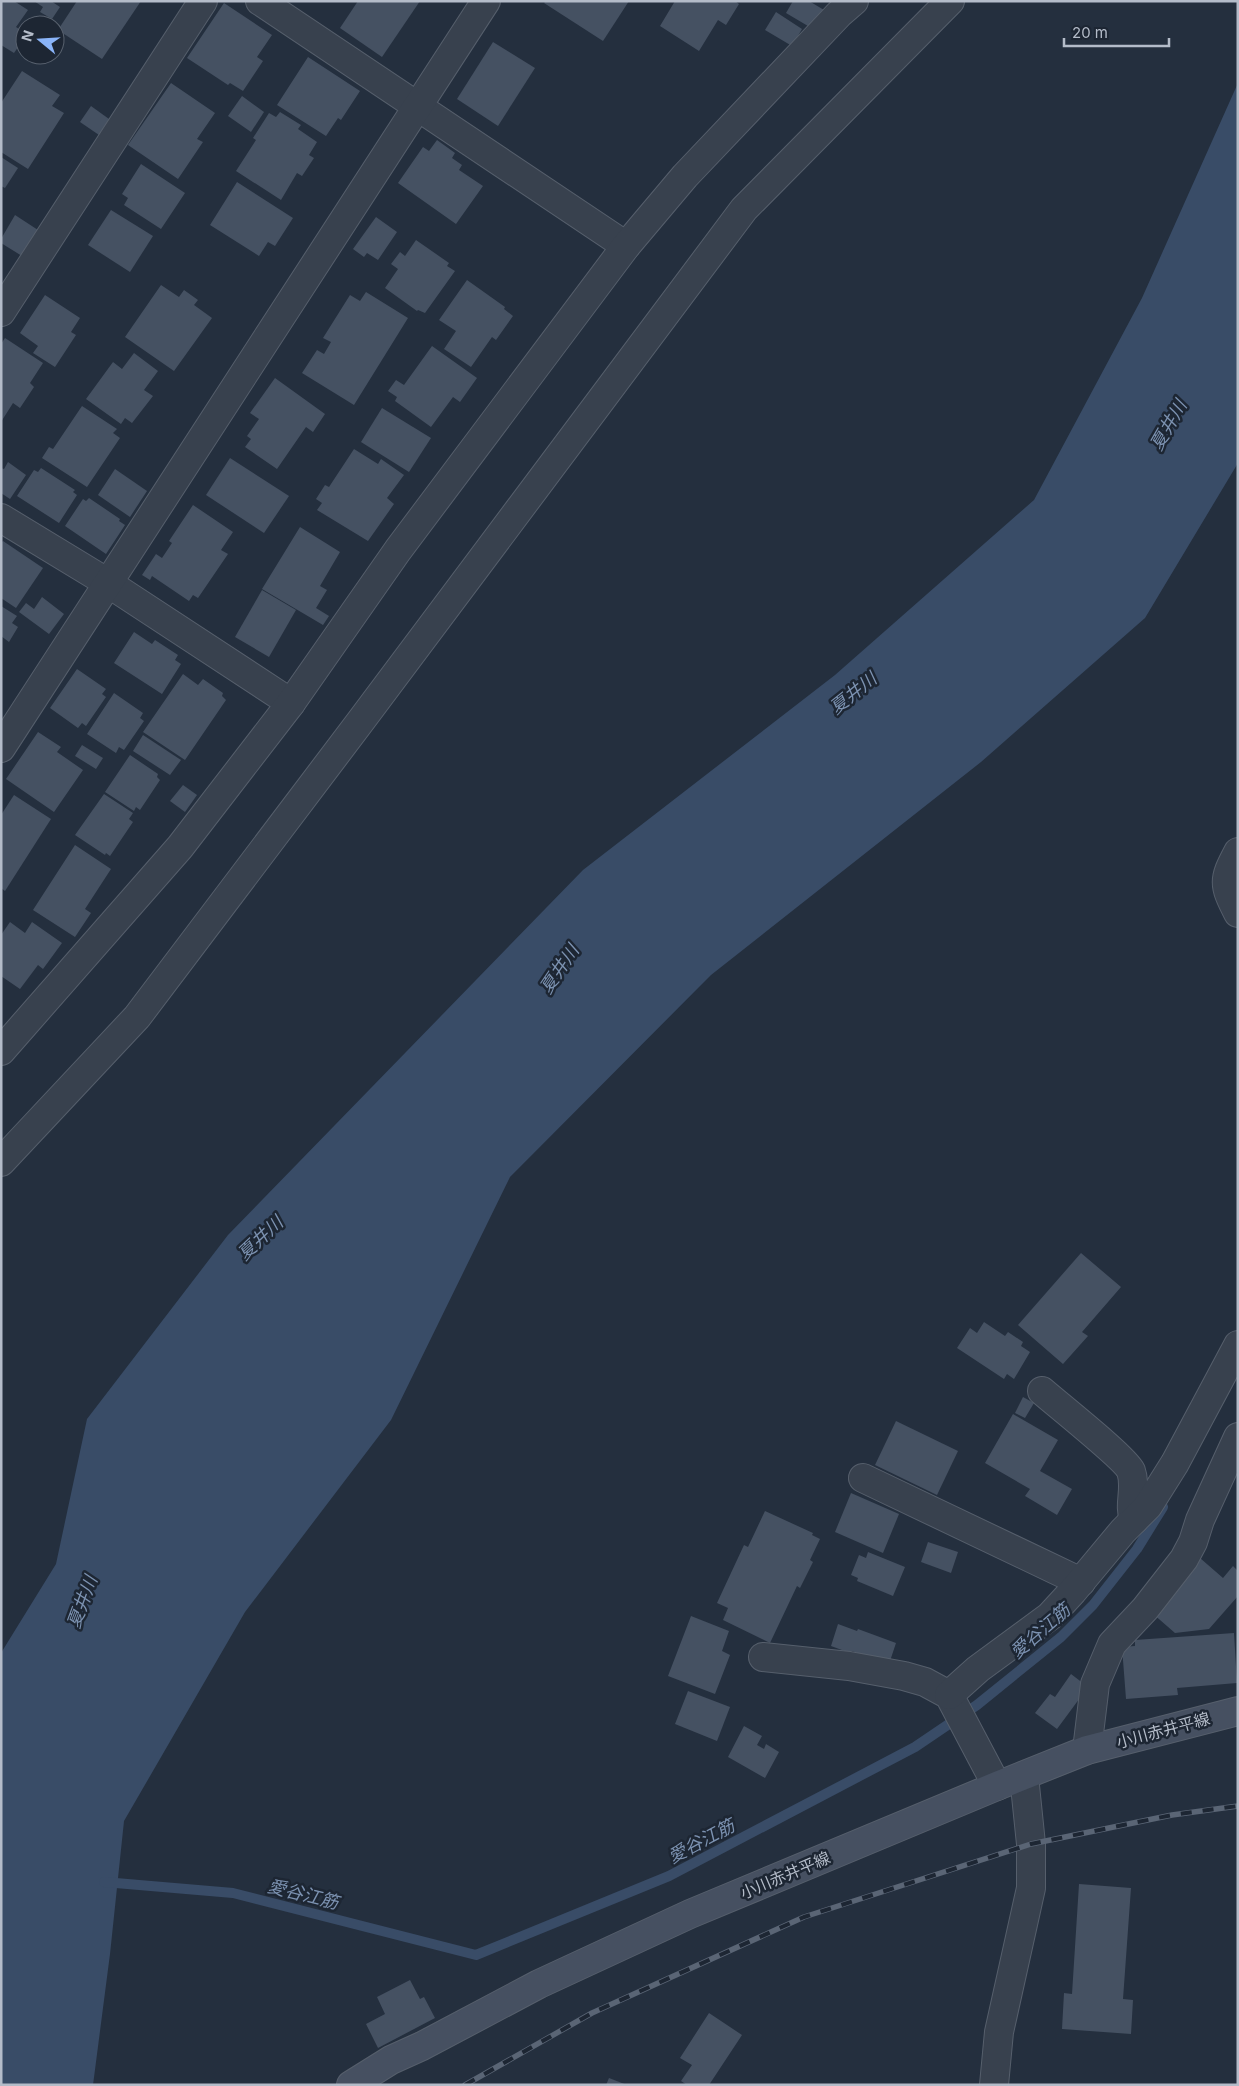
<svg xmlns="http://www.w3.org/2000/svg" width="1239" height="2086" font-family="Inter,'Noto Sans JP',sans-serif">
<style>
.water{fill:#394c67}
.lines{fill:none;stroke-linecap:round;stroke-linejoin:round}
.stream{stroke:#394c67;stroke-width:10}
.building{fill:#455162}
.minor-casing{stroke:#565f6c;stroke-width:30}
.tertiary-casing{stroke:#565f6c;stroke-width:30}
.secondary-casing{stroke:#565f6c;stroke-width:30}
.minor{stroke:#38414e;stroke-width:28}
.tertiary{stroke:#38414e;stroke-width:28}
.secondary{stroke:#465061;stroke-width:28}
.rail-casing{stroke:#5a6575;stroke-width:5.5}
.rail{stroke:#1d2633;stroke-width:4;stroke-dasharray:11;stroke-linecap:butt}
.labels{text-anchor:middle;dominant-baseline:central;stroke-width:5;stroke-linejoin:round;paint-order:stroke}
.street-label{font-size:16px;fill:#b4bcc9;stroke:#1d2633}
.water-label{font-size:18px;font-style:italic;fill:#7c92b1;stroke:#1d2633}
</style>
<rect width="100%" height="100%" fill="#242f3e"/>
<path class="water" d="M 1238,83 L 1238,463 L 1145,618 L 981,762 L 711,975 L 510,1177 L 391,1420 L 245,1612 L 124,1821 L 110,1954 L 93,2085 L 1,2085 L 1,1653 L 56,1564 L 87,1419 L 228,1235 L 583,870 L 835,675 L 1034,500 L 1142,298 Z"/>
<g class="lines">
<path class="stream" d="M 104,1882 L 233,1893 L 476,1955 L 669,1876 L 915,1747 L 977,1705 L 1061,1637 L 1093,1605 L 1137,1549 L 1163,1507"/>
</g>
<g class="building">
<path d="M 1,1 L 14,1 L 28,10 L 16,27 L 25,33 L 25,37 L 14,53 L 1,45 Z"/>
<path d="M 34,1 L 51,1 L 60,7 L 52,19 L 40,12 L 43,7 Z"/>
<path d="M 77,1 L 141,1 L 102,59 L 58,30 Z"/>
<path d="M 358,1 L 420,1 L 382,57 L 340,28 Z"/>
<path d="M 546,1 L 629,1 L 603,41 L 544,3 Z"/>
<path d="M 675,1 L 735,1 L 739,4 L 726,25 L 718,20 L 699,51 L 660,26 Z"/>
<path d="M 793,1 L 809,1 L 824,10 L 813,29 L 786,13 Z"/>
<path d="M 224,3 L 272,35 L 257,57 L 263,61 L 243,91 L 230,83 L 228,85 L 187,58 Z"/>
<path d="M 776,12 L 802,29 L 792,46 L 765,30 Z"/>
<path d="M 493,42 L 535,68 L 498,126 L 457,99 Z"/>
<path d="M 308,57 L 360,91 L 341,120 L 338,118 L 326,136 L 277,105 Z"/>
<path d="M 22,71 L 60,95 L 52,106 L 64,113 L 28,169 L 1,152 L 1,103 Z"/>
<path d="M 171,83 L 215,113 L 197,139 L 203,142 L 178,179 L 128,145 Z"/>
<path d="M 242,96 L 264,112 L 251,132 L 228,116 Z"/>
<path d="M 91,106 L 109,119 L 99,135 L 80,122 Z"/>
<path d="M 280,112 L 301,125 L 298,129 L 317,142 L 309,155 L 314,158 L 302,176 L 297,173 L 281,200 L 236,171 L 256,140 L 253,138 L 269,113 L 276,117 Z"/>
<path d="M 437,140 L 455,153 L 452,158 L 462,165 L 459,170 L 483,186 L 456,224 L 398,183 L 423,147 L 429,151 Z"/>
<path d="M 1,157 L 18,168 L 5,188 L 1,186 Z"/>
<path d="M 141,164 L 185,193 L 161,229 L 124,205 L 128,198 L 122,194 Z"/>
<path d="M 237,182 L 293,218 L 275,246 L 268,242 L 259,256 L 210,225 Z"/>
<path d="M 111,210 L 153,236 L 130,272 L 88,245 Z"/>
<path d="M 15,215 L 38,230 L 22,256 L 1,243 L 1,239 Z"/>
<path d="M 376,217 L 397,232 L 378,260 L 367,253 L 364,257 L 353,249 Z"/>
<path d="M 416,240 L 449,263 L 447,266 L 455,271 L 425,313 L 418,310 L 417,311 L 385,288 L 398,269 L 391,264 L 400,252 L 405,256 Z"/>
<path d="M 467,280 L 505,307 L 504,309 L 513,316 L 496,340 L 492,337 L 471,367 L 444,349 L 456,331 L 439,320 Z"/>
<path d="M 161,285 L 179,297 L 184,290 L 198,300 L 194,305 L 212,318 L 174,371 L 125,337 Z"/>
<path d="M 366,292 L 408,318 L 354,405 L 302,373 L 317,350 L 324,354 L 331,342 L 323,338 L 350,295 L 360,301 Z"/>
<path d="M 45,295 L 80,318 L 71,332 L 76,335 L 55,367 L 33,353 L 38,346 L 20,333 Z"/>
<path d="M 5,338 L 43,363 L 30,383 L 34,387 L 20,408 L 13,403 L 1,422 L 1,344 Z"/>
<path d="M 432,346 L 477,378 L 460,402 L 453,397 L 431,427 L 395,401 L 397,397 L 388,391 L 396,380 L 404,385 Z"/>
<path d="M 134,353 L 158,371 L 144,390 L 153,396 L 132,423 L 125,418 L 121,424 L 86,399 L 113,362 L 122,369 Z"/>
<path d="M 275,378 L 325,414 L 313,432 L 306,427 L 277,469 L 245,447 L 251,439 L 247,436 L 259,419 L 250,413 Z"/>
<path d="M 82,406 L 117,429 L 113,433 L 120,438 L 87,487 L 42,458 L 49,447 L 53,449 Z"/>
<path d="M 382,408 L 431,438 L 409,472 L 361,442 Z"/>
<path d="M 354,449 L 378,464 L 381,459 L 404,475 L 387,498 L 394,504 L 368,541 L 317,510 L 322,503 L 316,499 L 325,485 L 329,487 Z"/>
<path d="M 230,458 L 289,496 L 264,533 L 206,495 Z"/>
<path d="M 8,462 L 26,475 L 10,499 L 1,493 L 1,468 L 4,469 Z"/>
<path d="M 41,468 L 75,490 L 73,492 L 77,495 L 59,523 L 17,496 L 34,470 L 38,472 Z"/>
<path d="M 115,469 L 147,491 L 130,517 L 98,495 Z"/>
<path d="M 89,498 L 120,519 L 119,521 L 125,525 L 106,554 L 65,526 L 83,499 L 86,501 Z"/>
<path d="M 193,505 L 233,532 L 221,550 L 228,554 L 198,598 L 193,595 L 189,601 L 152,576 L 150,580 L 142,575 L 156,554 L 162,558 L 172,543 L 169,541 Z"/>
<path d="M 300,527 L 340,552 L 320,586 L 327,590 L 316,608 L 329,616 L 323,625 L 262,589 Z"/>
<path d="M 3,541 L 43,568 L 16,608 L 1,598 L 1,543 Z"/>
<path d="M 262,590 L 296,610 L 269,657 L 235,637 Z"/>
<path d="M 42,597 L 64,614 L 49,634 L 19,612 L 26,603 L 34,609 Z"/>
<path d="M 1,606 L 17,616 L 12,623 L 18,627 L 9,642 L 1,636 Z"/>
<path d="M 134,632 L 152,644 L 155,640 L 178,655 L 175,660 L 181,664 L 162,694 L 114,663 Z"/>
<path d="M 77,669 L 106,689 L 102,694 L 106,697 L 86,726 L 82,723 L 78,728 L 50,708 Z"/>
<path d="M 183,674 L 198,685 L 203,679 L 223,693 L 222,696 L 226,700 L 185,760 L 143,732 Z"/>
<path d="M 114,693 L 143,713 L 140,718 L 144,721 L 124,750 L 119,747 L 116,753 L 87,734 Z"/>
<path d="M 38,732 L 61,747 L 57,752 L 83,770 L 54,812 L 6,779 Z"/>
<path d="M 143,735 L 181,760 L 170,775 L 133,751 Z"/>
<path d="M 82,745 L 103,758 L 96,769 L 75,756 Z"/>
<path d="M 130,755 L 158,774 L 157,777 L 160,780 L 140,810 L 136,807 L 134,811 L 105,792 Z"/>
<path d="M 183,785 L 197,795 L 185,812 L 170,801 Z"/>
<path d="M 104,794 L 133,813 L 129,819 L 133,822 L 110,856 L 106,853 L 105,855 L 75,835 Z"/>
<path d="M 14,795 L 51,819 L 5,891 L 1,888 L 1,815 Z"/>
<path d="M 75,845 L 111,869 L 85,909 L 91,913 L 75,937 L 33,910 Z"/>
<path d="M 10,922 L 25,933 L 32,922 L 62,943 L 43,969 L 38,965 L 20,989 L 1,976 L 1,935 Z"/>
<path d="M 1081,1253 L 1121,1287 L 1082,1332 L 1088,1336 L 1063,1364 L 1018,1325 Z"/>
<path d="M 984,1322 L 1005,1336 L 1008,1332 L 1023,1342 L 1021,1346 L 1030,1352 L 1014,1379 L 1007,1374 L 1004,1379 L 957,1348 L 970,1328 L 977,1333 Z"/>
<path d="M 1023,1397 L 1034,1403 L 1025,1418 L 1015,1413 Z"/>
<path d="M 1013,1414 L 1058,1440 L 1040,1471 L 1072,1489 L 1057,1515 L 1025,1496 L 1030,1489 L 985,1463 Z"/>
<path d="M 896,1421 L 958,1451 L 937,1495 L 875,1465 Z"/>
<path d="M 851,1493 L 899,1514 L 883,1553 L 835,1532 Z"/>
<path d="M 765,1511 L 813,1533 L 812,1535 L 820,1539 L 810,1560 L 813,1562 L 800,1588 L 797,1586 L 770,1643 L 723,1620 L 728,1608 L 717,1603 L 744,1545 L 748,1547 Z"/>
<path d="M 928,1542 L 958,1552 L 951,1573 L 921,1562 Z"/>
<path d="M 868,1552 L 905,1567 L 893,1596 L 857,1581 L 858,1578 L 851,1575 L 859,1555 L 866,1558 Z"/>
<path d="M 1200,1558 L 1223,1578 L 1233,1566 L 1238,1571 L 1238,1596 L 1209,1629 L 1175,1633 L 1152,1613 Z"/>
<path d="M 691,1616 L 729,1631 L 722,1651 L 730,1655 L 715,1694 L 668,1676 Z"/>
<path d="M 838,1624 L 857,1631 L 858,1629 L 896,1643 L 889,1664 L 852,1651 L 850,1653 L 831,1646 Z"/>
<path d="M 1234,1633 L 1237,1683 L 1177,1688 L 1178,1695 L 1126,1699 L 1122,1647 L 1135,1646 L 1135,1640 Z"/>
<path d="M 1071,1674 L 1088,1687 L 1057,1729 L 1035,1713 L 1050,1694 L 1055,1697 Z"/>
<path d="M 688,1691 L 730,1707 L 717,1741 L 675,1724 Z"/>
<path d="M 744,1726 L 762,1736 L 757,1745 L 764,1749 L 766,1744 L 779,1752 L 765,1778 L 728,1757 Z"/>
<path d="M 1079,1884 L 1131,1888 L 1123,1999 L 1133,2000 L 1131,2034 L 1062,2029 L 1064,1993 L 1072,1994 Z"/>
<path d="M 410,1980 L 420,1999 L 424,1997 L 435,2018 L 378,2048 L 366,2024 L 385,2014 L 377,1997 Z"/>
<path d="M 709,2013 L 742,2035 L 709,2085 L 687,2085 L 681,2081 L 692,2065 L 680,2058 Z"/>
<path d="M 609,2078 L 627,2085 L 606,2085 Z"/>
</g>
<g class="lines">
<g class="minor-casing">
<g id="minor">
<path d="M 260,1 L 626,246"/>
<path d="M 1,312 L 203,1"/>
<path d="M 1,518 L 108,583 L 291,703"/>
<path d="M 1,748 L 486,1"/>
<path d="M 1238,852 C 1223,880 1223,884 1238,913"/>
<path d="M 1,1051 L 180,847 L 291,703 L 398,550 L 626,246 L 685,176 L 839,14 L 854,1"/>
<path d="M 1,1162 L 137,1017 L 360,722 L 744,209 L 950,1"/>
<path d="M 1042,1391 C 1058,1405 1125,1458 1131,1471 C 1137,1488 1128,1504 1134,1520"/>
<path d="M 863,1478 L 1081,1582"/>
<path d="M 763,1657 L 849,1666 L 904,1676 L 925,1682 L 949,1695 L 997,1786"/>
<path d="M 949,1695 L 978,1669 L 1050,1616 L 1073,1591 L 1123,1531 L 1148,1506 L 1175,1463 L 1238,1345"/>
<path d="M 1087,1750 L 1095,1684 L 1112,1644 L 1145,1609 L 1184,1559 L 1193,1542 L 1200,1520 L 1238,1437"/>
</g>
</g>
<g class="tertiary-casing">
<path id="tertiary" d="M 994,2085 L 999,2032 L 1031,1888 L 1031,1844 L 1024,1776"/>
</g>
<g class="secondary-casing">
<path id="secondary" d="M 351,2085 L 391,2060 L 422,2046 L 539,1984 L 690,1914 L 997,1786 L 1087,1750 L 1238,1711"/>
</g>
<use href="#minor" class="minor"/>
<use href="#tertiary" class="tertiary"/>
<use href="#secondary" class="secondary"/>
<g class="rail-casing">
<path id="rail" d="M 465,2085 L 592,2013 L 804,1917 L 1031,1844 L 1172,1815 L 1238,1806"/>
</g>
<use href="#rail" class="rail"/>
</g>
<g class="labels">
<g class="street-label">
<text transform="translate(1163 1730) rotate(-15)">小川赤井平線</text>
<text transform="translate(785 1875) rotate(-23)">小川赤井平線</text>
</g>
<g class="water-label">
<text transform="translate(1168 425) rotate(-60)">夏井川</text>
<text transform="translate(853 693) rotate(-39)">夏井川</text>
<text transform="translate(559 969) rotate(-56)">夏井川</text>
<text transform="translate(260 1238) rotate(-43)">夏井川</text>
<text transform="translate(82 1602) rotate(-70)">夏井川</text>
<text transform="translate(1040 1631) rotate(-41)">愛谷江筋</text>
<text transform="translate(701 1841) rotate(-28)">愛谷江筋</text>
<text transform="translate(303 1894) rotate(14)">愛谷江筋</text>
</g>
</g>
<rect width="1239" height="2086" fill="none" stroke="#b4bcc9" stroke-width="5"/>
<g transform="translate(40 40) rotate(288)"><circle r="24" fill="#1d2633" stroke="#59626f"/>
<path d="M0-4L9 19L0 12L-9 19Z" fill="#8ab4f8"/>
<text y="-8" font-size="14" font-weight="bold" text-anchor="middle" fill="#b4bcc9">N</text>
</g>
<path d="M1064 38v8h105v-8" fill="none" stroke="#b4bcc9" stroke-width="2.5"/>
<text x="1072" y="38" font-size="15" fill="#b4bcc9" stroke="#1d2633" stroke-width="4" paint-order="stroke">20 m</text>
</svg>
